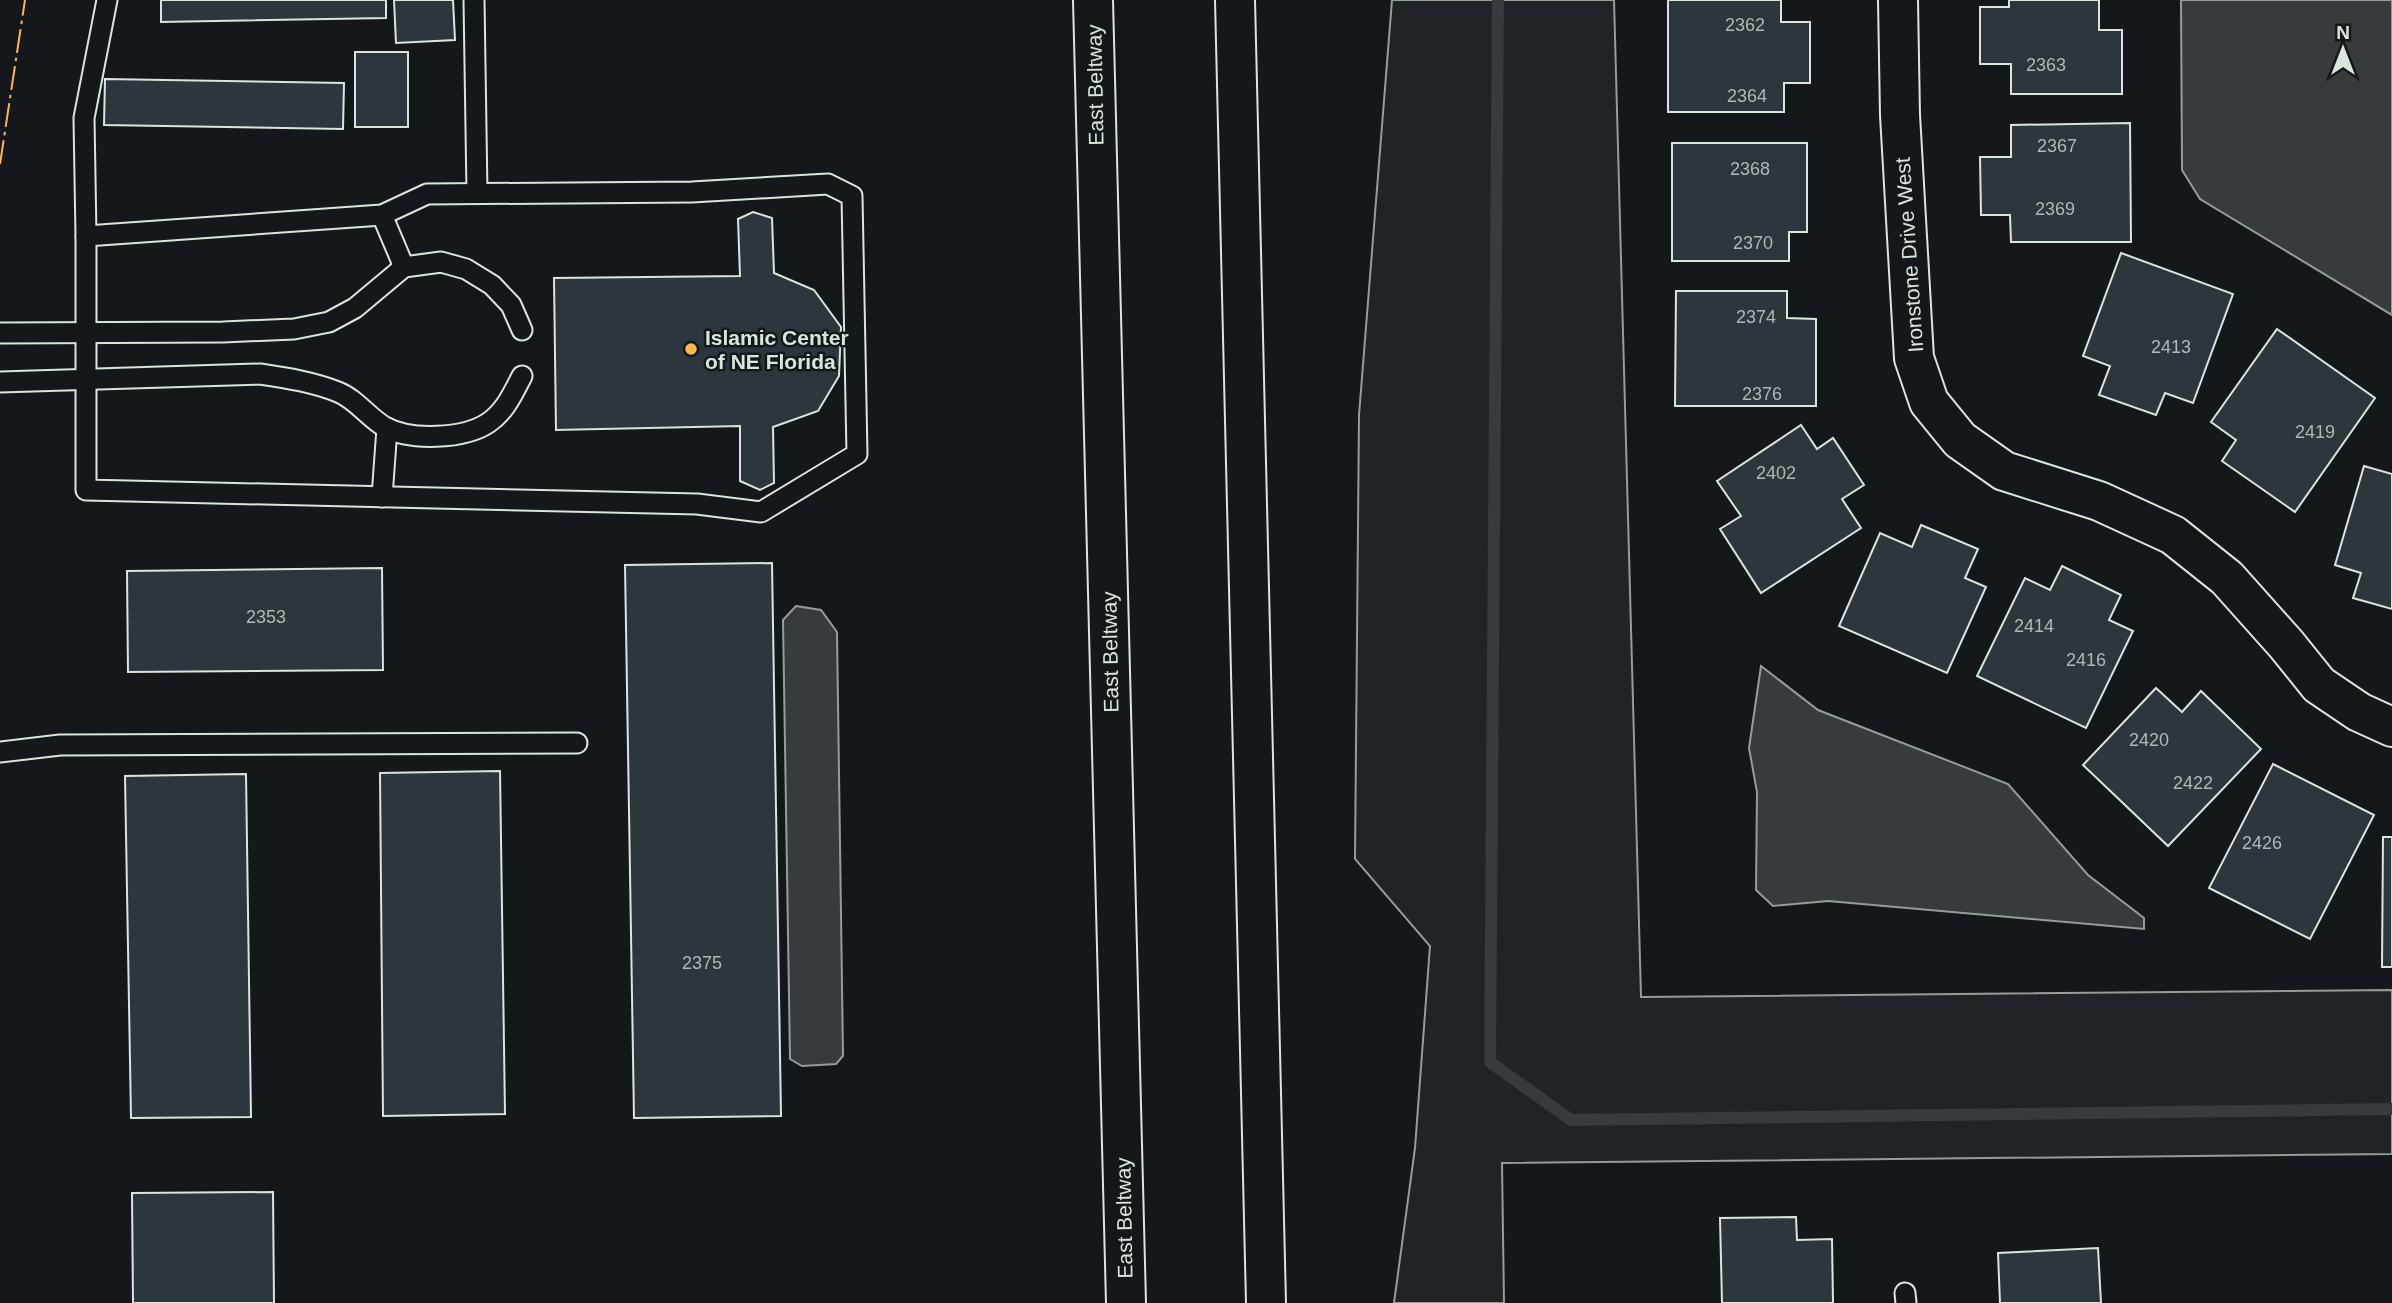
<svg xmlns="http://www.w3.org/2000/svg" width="2392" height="1303" font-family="Arial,sans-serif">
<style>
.green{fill:#202428;stroke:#939e99;stroke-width:2}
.water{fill:#363b3e;stroke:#939e99;stroke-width:2}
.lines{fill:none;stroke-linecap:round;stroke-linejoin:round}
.stream{stroke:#363b3e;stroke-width:12}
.building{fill:#2c363c;stroke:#d8e6dc;stroke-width:2}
.service-casing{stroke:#d8e6dc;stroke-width:23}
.minor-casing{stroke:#d8e6dc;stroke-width:42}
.motorway-casing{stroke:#d8e6dc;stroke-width:42}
.service{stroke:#14181c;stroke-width:19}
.minor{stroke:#14181c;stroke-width:38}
.motorway{stroke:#14181c;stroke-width:38}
.power{stroke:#ffb74d;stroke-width:2;stroke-dasharray:24 5 3.5 5;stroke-linecap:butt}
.poi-dot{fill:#ffb74d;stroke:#14181c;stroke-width:2.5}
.labels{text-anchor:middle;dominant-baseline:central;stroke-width:5;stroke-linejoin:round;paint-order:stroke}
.number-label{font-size:18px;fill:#adbab4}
.street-label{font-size:21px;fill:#d8e6dc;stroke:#14181c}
.poi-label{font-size:21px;font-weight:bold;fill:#d8e6dc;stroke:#14181c;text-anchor:start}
</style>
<rect width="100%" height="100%" fill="#14181c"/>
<path class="green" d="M 1392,0 L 1614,0 L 1641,997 L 2392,990 L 2392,1154 L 1502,1163 L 1504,1303 L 1394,1303 L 1415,1148 L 1430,946 L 1355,859 L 1359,415 Z"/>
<g class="water">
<path d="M 2181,0 L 2392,0 L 2392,315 L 2200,199 L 2182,170 Z"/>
<path d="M 796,606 L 821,610 L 837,632 L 843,1056 L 836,1064 L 802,1066 L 790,1059 L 783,620 Z"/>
<path d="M 1761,666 L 1818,710 L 2008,784 L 2088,875 L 2144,918 L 2144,929 L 1828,901 L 1773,906 L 1756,890 L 1757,792 L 1749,748 Z"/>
</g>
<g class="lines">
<path class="stream" d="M 1498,0 L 1490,1062 L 1571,1120 L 2392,1109"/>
</g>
<g class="building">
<path d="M 161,0 L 386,0 L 386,18 L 161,22 Z"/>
<path d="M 394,0 L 453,0 L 455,40 L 396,43 Z"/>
<path d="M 1668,0 L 1781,0 L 1781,22 L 1810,22 L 1810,83 L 1784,83 L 1784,112 L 1668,112 Z"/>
<path d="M 2009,0 L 2099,0 L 2099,30 L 2122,30 L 2122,94 L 2011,94 L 2011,64 L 1980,64 L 1980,7 L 2009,7 Z"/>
<rect x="355" y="52" width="53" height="75"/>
<path d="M 105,79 L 344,83 L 343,129 L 104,125 Z"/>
<path d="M 2130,123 L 2131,242 L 2011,242 L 2010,215 L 1981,215 L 1980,157 L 2011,157 L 2011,125 Z"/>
<path d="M 1672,143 L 1807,143 L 1807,232 L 1789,232 L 1789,261 L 1672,261 Z"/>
<path d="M 753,212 L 772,218 L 774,273 L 814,290 L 841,327 L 839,376 L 818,411 L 773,427 L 774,483 L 760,490 L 740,481 L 740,426 L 556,430 L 554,278 L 740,276 L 738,219 Z"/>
<path d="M 2121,253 L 2233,294 L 2193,403 L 2165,393 L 2156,415 L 2099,395 L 2110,366 L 2083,356 Z"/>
<path d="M 1676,291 L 1787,291 L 1787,318 L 1816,319 L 1816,406 L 1675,406 Z"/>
<path d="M 2277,329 L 2375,398 L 2295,512 L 2222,461 L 2236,440 L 2211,422 Z"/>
<path d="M 1801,425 L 1817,449 L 1833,438 L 1864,485 L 1842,499 L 1861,528 L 1761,593 L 1720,529 L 1741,516 L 1717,481 Z"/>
<path d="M 2364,466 L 2392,474 L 2392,609 L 2353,598 L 2361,573 L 2335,565 Z"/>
<path d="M 1921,525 L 1978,549 L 1965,578 L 1986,587 L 1947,673 L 1839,626 L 1880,533 L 1912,547 Z"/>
<path d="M 772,563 L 781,1116 L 634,1118 L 625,565 Z"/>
<path d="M 2062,566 L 2121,595 L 2109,620 L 2133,631 L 2086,728 L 1977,676 L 2025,578 L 2050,590 Z"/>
<path d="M 382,568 L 383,670 L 128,672 L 127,571 Z"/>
<path d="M 2156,688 L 2182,712 L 2201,691 L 2261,749 L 2168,846 L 2083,765 Z"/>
<path d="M 2273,764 L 2374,815 L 2310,939 L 2209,888 Z"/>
<path d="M 500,771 L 505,1114 L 383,1116 L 380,773 Z"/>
<path d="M 246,774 L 251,1117 L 131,1118 L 125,776 Z"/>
<path d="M 2383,837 L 2392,837 L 2392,967 L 2382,967 Z"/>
<path d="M 273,1192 L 274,1303 L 133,1303 L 132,1193 Z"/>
<path d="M 1796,1217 L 1797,1240 L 1832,1239 L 1833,1303 L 1722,1303 L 1720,1218 Z"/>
<path d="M 2098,1248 L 2101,1303 L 2000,1303 L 1998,1253 Z"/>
</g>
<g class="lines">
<g class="service-casing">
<g id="service">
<path d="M 474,0 L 477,193"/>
<path d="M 828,184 L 852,196 L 857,454 L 761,512 L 697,504 L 86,490 L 86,236 L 382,215 L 427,194 L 692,192 Z"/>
<path d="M 382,215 L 404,267"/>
<path d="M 86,236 L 84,118 L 107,0"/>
<path d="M 0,333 L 223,332 L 294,329 L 329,322 L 355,308 L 404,267 L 441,262 L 466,269 L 492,285 L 511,305 L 522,330"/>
<path d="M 0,382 L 260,374 C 287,378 313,382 338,392 C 356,399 369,418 385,427 C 410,441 464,439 488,423 C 505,412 513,393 522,376"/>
<path d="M 382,497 L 387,428"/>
<path d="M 0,752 L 60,745 L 577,743"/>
<path d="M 1905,1293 L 1906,1303"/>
</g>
</g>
<g class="minor-casing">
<path id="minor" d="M 1898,0 L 1900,115 L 1914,358 L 1929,402 L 1960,440 L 2004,471 L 2099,501 L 2173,535 L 2227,578 L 2286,644 L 2319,685 L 2359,712 L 2392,727"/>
</g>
<g class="motorway-casing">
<g id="motorway">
<path d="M 1093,0 L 1126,1303"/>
<path d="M 1235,0 L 1266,1303"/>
</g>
</g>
<use href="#service" class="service"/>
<use href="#minor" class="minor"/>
<use href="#motorway" class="motorway"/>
<path class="power" d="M 0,164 L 25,0"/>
</g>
<circle class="poi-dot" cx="691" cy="349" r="7"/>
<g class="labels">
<g class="number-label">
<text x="1745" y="25">2362</text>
<text x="2046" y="65">2363</text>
<text x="1747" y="96">2364</text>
<text x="2057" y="146">2367</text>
<text x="1750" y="169">2368</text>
<text x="2055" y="209">2369</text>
<text x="1753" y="243">2370</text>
<text x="1756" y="317">2374</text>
<text x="2171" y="347">2413</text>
<text x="1762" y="394">2376</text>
<text x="2315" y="432">2419</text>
<text x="1776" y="473">2402</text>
<text x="266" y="617">2353</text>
<text x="2034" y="626">2414</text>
<text x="2086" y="660">2416</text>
<text x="2149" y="740">2420</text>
<text x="2193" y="783">2422</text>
<text x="2262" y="843">2426</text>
<text x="702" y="963">2375</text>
</g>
<g class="street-label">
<text transform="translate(1095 85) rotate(-91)">East Beltway</text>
<text transform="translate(1909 255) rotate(-94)">Ironstone Drive West</text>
<text transform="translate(1110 652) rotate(-91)">East Beltway</text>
<text transform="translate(1124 1218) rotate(-91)">East Beltway</text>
</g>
<g class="poi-label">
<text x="705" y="337">Islamic Center<tspan x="705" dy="24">of NE Florida</tspan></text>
</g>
</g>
<g transform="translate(2343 49)" stroke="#14181c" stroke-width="5" paint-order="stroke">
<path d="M0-5L12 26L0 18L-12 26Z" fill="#d8e6dc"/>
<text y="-10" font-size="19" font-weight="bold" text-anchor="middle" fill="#d8e6dc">N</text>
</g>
</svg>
